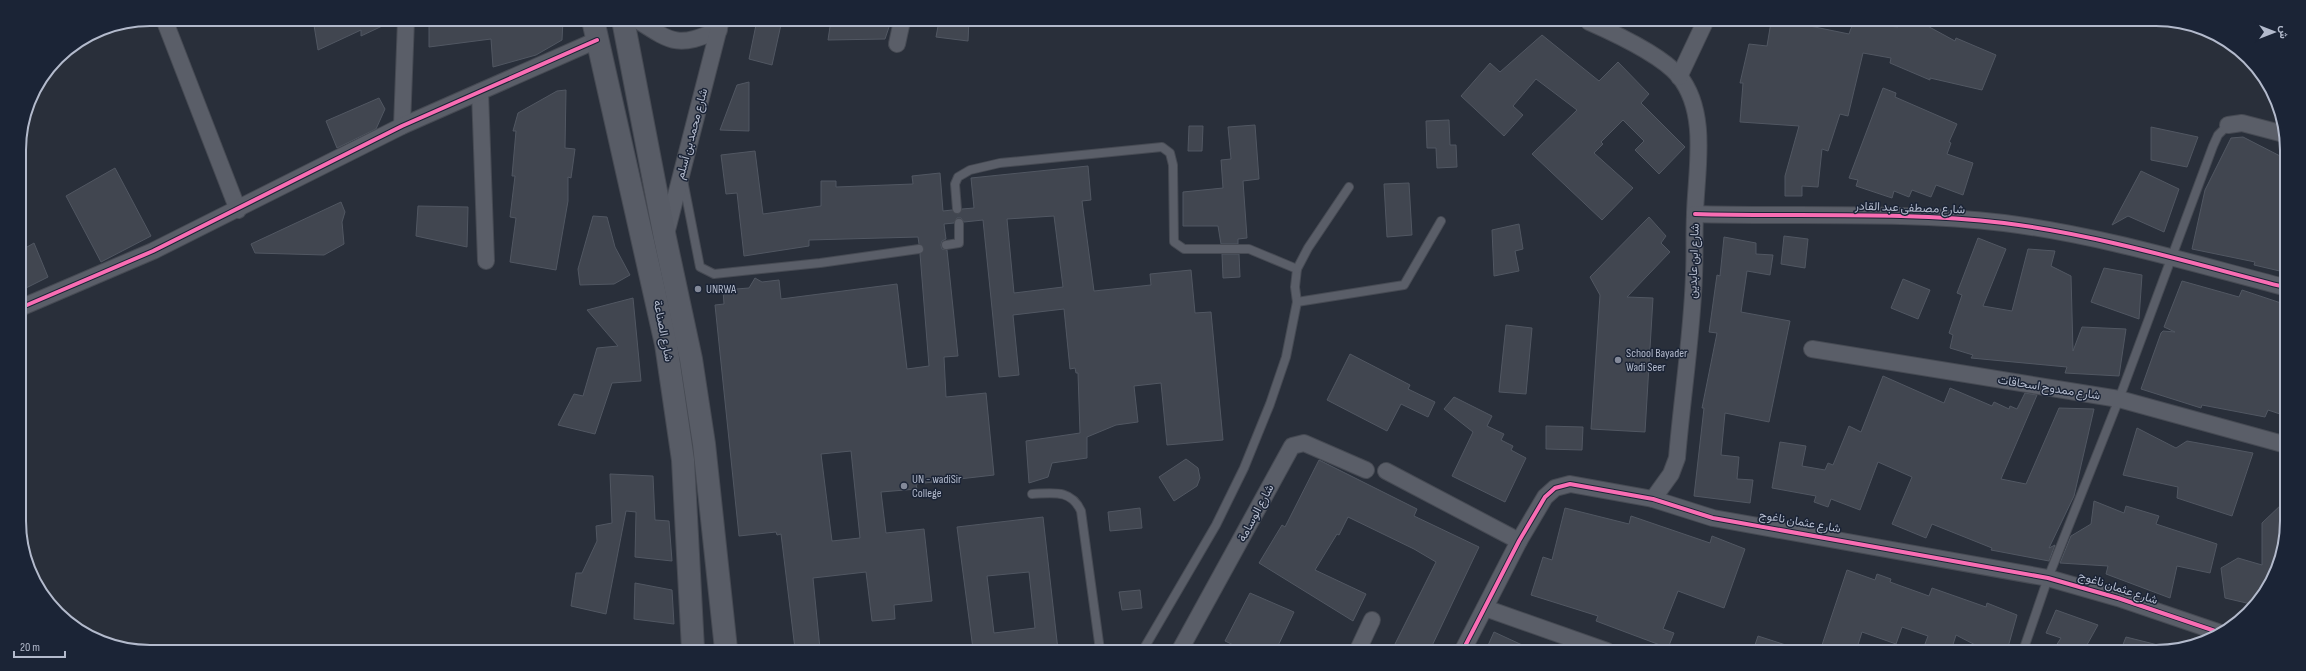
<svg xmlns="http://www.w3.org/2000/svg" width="2306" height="671" font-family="'Sofia Sans Condensed',Vazirmatn,sans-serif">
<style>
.building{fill:#414650;stroke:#515762;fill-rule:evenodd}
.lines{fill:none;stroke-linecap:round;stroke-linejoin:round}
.lane-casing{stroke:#464a53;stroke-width:10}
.street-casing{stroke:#464a53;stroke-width:18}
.secondary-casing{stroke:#464a53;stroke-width:24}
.lane{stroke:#5a5e68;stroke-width:8}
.street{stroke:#5a5e68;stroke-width:16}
.secondary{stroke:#585c66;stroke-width:22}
.cycleway-casing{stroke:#1b2436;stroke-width:6}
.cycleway{stroke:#f96db3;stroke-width:4}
.poi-dot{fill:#838999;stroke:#1b2436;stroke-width:1.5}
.labels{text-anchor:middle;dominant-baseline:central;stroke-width:3;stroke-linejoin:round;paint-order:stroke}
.street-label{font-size:12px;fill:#b3bacc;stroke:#1b2436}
.poi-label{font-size:12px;fill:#b3bacc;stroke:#1b2436;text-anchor:start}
.rim{fill:none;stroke:#b3bacc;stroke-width:2}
</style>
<rect width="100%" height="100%" fill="#292f3a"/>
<g class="building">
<path d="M 313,19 L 367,19 L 395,20 L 361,36 L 361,30 L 318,50 Z"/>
<path d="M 429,20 L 563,20 L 562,40 L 536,55 L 493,67 L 491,39 L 429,47 Z"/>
<path d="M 757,20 L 782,20 L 772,65 L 749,59 Z"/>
<path d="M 831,20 L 891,21 L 885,39 L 828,40 Z"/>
<path d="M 939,21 L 969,21 L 968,41 L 936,37 Z"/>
<path d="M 1771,22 L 1795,23 L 1849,34 L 1853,23 L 1898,27 L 1899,23 L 1922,23 L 1955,41 L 1956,38 L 1996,55 L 1982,90 L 1930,78 L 1930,80 L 1890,63 L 1891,58 L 1863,53 L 1848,116 L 1840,114 L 1828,151 L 1822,149 L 1818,187 L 1802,186 L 1802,196 L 1785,196 L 1785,176 L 1799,126 L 1740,122 L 1743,83 L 1740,83 L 1749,44 L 1767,46 Z"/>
<path d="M 1542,35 L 1599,81 L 1618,62 L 1649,94 L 1641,103 L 1685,147 L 1659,174 L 1635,150 L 1644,141 L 1623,120 L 1601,142 L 1603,144 L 1594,153 L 1633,188 L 1602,220 L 1532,154 L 1577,110 L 1536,79 L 1513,106 L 1523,115 L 1504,136 L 1461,96 L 1490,63 L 1500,72 Z"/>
<path d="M 749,82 L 749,131 L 720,130 L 737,85 Z"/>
<path d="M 1883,88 L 1896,93 L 1895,97 L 1957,124 L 1949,142 L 1951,143 L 1947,154 L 1973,163 L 1963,195 L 1936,185 L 1931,197 L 1912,190 L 1909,197 L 1894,191 L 1892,198 L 1856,186 L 1858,180 L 1849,178 Z"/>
<path d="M 566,90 L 565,148 L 575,149 L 571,178 L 568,177 L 568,201 L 556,270 L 510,262 L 516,218 L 510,217 L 515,176 L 512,176 L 516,131 L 513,131 L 518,113 L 557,91 Z"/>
<path d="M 379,98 L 385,109 L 376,129 L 337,148 L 326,121 Z"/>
<path d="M 1449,120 L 1450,145 L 1456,145 L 1457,167 L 1437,168 L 1436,148 L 1427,148 L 1426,121 Z"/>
<path d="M 1255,125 L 1259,179 L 1243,181 L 1247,238 L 1238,239 L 1238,244 L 1221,244 L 1218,226 L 1183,226 L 1183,192 L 1223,188 L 1221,160 L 1231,159 L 1228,127 Z"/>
<path d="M 1189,126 L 1203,126 L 1202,151 L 1188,151 Z"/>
<path d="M 2151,127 L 2198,137 L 2187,167 L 2151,160 Z"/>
<path d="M 2243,137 L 2284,158 L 2284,272 L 2254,265 L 2255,262 L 2192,249 L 2205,190 L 2231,138 Z"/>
<path d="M 755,151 L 763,214 L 821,206 L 821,181 L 836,181 L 836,187 L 913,184 L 912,176 L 940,173 L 943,211 L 952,210 L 958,214 L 962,209 L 974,208 L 971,178 L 1088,166 L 1091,200 L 1082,201 L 1094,291 L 1151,285 L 1150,274 L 1191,270 L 1195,313 L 1211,312 L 1223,440 L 1167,445 L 1161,383 L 1134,386 L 1138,422 L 1116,425 L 1087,437 L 1087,458 L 1052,463 L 1048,477 L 1029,483 L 1026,441 L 1080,433 L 1078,373 L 1076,373 L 1075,368 L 1070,369 L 1064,309 L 1013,315 L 1019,375 L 999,377 L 983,220 L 964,222 L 961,218 L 957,218 L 954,223 L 944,224 L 946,239 L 942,241 L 941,245 L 942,249 L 947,250 L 958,356 L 944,357 L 946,397 L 986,393 L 994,475 L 916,484 L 917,489 L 881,492 L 886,533 L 924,529 L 932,601 L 894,605 L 895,619 L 872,621 L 866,572 L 813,578 L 820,649 L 795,649 L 781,534 L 777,535 L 776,532 L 739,536 L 715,305 L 724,304 L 723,290 L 749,288 L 755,278 L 762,282 L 779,280 L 781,299 L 897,284 L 907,369 L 929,366 L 920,254 L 924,249 L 919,244 L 918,237 L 809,240 L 809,246 L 744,256 L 737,193 L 726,194 L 721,155 ZM 1054,216 L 1063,287 L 1014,293 L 1007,219 ZM 851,451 L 860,538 L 832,541 L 821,454 Z"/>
<path d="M 115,168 L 151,236 L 101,262 L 66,196 Z"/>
<path d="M 2141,171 L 2179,189 L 2164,232 L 2128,216 L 2112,225 Z"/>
<path d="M 1409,183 L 1412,235 L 1387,237 L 1384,184 Z"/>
<path d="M 341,202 L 345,212 L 342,222 L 344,244 L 324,255 L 255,253 L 251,244 Z"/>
<path d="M 418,206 L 468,207 L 467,247 L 416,236 Z"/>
<path d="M 593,216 L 607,217 L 615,247 L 630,275 L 614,284 L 580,285 L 578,269 Z"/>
<path d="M 1649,217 L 1666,236 L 1661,243 L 1670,252 L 1627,297 L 1653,298 L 1645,432 L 1591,429 L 1600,295 L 1590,277 Z"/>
<path d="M 1519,224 L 1523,249 L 1515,251 L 1519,271 L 1494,276 L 1492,230 Z"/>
<path d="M 1784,236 L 1808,239 L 1805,268 L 1781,264 Z"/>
<path d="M 1724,237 L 1756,243 L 1756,254 L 1773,255 L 1770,275 L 1747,271 L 1741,312 L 1790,321 L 1769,422 L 1725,413 L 1721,455 L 1739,457 L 1737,479 L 1753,480 L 1750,503 L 1694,496 L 1704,408 L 1702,408 L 1717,333 L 1709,332 L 1717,275 L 1720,276 Z"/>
<path d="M 1978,238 L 2006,249 L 1983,306 L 2012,311 L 2028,249 L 2055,251 L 2051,266 L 2071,276 L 2073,351 L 2082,327 L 2126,329 L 2119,376 L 2065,373 L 2067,367 L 1971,358 L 1973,355 L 1950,348 L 1953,335 L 1949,333 L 1962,295 L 1957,293 Z"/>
<path d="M 34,243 L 48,277 L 20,291 L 20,251 Z"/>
<path d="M 1222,254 L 1239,254 L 1240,277 L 1223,278 Z"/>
<path d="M 2104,268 L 2142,275 L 2139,319 L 2091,302 Z"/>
<path d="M 1903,279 L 1930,290 L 1918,319 L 1891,308 Z"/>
<path d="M 2182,281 L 2239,297 L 2242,290 L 2284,304 L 2283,415 L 2268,410 L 2265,417 L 2202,405 L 2201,408 L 2141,389 L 2161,333 L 2163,331 L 2175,332 L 2164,327 Z"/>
<path d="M 633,298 L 641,381 L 612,383 L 595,434 L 558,425 L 574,394 L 583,396 L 597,348 L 618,346 L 587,310 Z"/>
<path d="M 1506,325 L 1532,328 L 1526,394 L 1499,392 Z"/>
<path d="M 1350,354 L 1410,385 L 1408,389 L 1435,402 L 1428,417 L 1401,404 L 1387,431 L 1327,400 Z"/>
<path d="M 1883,376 L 1944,403 L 1950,388 L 1992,406 L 1994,402 L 2009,409 L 2010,406 L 2017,409 L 2025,393 L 2037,395 L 2001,479 L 2026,484 L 2059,408 L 2094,409 L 2074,496 L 2049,548 L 2055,545 L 2049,561 L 1991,550 L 1992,548 L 1932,524 L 1926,538 L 1892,524 L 1912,477 L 1878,462 L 1860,510 L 1831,499 L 1828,507 L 1814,502 L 1816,496 L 1772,488 L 1780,442 L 1806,446 L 1802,466 L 1825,470 L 1828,463 L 1833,465 L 1849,426 L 1861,432 Z"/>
<path d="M 1454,397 L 1492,416 L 1487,426 L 1504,434 L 1501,440 L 1513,446 L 1511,450 L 1526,458 L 1505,502 L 1452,476 L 1473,432 L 1444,409 Z"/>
<path d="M 1546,426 L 1583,427 L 1582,450 L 1546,449 Z"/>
<path d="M 2137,428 L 2176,448 L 2187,441 L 2253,453 L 2232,516 L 2177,498 L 2178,487 L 2123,475 Z"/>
<path d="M 1186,459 L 1198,468 L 1200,478 L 1197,486 L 1174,501 L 1159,477 Z"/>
<path d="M 1319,460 L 1417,509 L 1414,516 L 1479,547 L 1430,650 L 1392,650 L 1436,562 L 1414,549 L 1348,517 L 1339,535 L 1337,534 L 1315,570 L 1366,594 L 1353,621 L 1259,563 L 1282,525 L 1285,527 Z"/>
<path d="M 610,474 L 653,476 L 655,520 L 669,521 L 672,561 L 635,557 L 636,512 L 626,511 L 606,614 L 571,606 L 576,573 L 582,573 L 597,541 L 596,526 L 612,523 Z"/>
<path d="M 2094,501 L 2124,513 L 2126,506 L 2159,516 L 2156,524 L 2217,544 L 2210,573 L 2177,566 L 2170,598 L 2106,574 L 2108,566 L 2060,563 L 2071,536 L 2091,524 Z"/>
<path d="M 2283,503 L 2283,555 L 2265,594 L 2255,605 L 2225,598 L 2221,568 L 2238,558 L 2262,565 L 2262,523 Z"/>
<path d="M 1140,508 L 1142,528 L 1110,531 L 1108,512 Z"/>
<path d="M 1565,508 L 1629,524 L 1631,516 L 1710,543 L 1712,536 L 1745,549 L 1724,608 L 1678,591 L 1663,629 L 1674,633 L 1668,648 L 1596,621 L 1598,616 L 1531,595 L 1543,557 L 1552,560 Z"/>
<path d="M 1043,517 L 1058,650 L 973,649 L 957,527 ZM 1029,572 L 1035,628 L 994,633 L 987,576 Z"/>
<path d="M 1847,570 L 1875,580 L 1877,574 L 1891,579 L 1890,582 L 1929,596 L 1932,588 L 1986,607 L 1987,603 L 2017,615 L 2007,651 L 1987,651 L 1956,635 L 1951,651 L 1945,651 L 1925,644 L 1928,636 L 1902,627 L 1896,644 L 1862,632 L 1856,651 L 1820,651 Z"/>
<path d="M 635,583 L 672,590 L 674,624 L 634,619 Z"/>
<path d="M 1140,590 L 1142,608 L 1122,610 L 1119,592 Z"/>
<path d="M 1250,593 L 1294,612 L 1276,650 L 1244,650 L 1225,641 Z"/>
<path d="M 2056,610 L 2098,625 L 2083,652 L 2052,652 L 2061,638 L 2046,633 Z"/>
<path d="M 1494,632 L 1533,650 L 1486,650 Z"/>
<path d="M 1758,636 L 1795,648 L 1794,651 L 1753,651 Z"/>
<path d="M 2126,637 L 2166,647 L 2165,652 L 2120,652 Z"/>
</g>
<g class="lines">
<g class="lane-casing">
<g id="lane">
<path d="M 683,180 L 700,267 L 714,274 L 820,263 L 919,249"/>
<path d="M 957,209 L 955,184 L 958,177 L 970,170 L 1000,163 L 1162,147 L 1170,153 L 1173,165 L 1174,242 L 1184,249 L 1249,249 L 1297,269 L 1295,287 L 1297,302 L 1286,357 L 1270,404 L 1244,468 L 1216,525 L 1143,650"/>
<path d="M 946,245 L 959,243 L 959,223"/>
<path d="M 1297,269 L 1308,248 L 1349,187"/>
<path d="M 1297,302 L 1404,285 L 1441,221"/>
<path d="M 1032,494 C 1053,493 1071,489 1081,511 L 1100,650"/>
<path d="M 2023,651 L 2048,578 L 2119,399 L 2213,146 L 2218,135 L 2228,125"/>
</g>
</g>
<g class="street-casing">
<g id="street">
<path d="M 164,19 L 238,210"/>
<path d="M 637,20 C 674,44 678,47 719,30"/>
<path d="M 1589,22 C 1614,33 1661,55 1679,76 C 1709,113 1696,171 1695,214 C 1694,235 1695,255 1694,275 C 1692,336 1682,397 1677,458 L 1671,474 L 1653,499"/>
<path d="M 897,44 L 902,21"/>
<path d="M 1679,77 L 1705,22"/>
<path d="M 480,92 L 486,261"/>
<path d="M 2228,125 L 2242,123 L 2284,134"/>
<path d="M 402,126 L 406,20"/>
<path d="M 1695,214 C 1798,217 1901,211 2004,223 C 2099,235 2191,263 2284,287"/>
<path d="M 666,234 L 721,20"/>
<path d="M 20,308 L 153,251 L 402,126 L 597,40"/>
<path d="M 1812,349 L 2119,399 L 2283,444"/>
<path d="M 1386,471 L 1519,541"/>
<path d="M 1485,608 L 1607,651"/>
<path d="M 1180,650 L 1292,446 L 1304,443 L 1366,470"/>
<path d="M 1358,650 L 1372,620"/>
<path d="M 1463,650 L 1519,541 L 1545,497 L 1555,488 L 1570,484 L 1653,499 L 1713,518 L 2048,578 L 2118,598 L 2221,633"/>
</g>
</g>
<g class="secondary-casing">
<g id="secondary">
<path d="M 593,20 L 666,344 L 683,460 L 693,649"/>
<path d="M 623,20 L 665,238 L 691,359 L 704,444 L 726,649"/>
</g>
</g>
<use href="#lane" class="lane"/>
<use href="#street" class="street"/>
<use href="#secondary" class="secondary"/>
<g class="cycleway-casing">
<g id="cycleway">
<path d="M 1695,214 C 1798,217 1901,211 2004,223 C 2099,235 2191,263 2284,287"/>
<path d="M 20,308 L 153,251 L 402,126 L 597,40"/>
<path d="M 1463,650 L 1519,541 L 1545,497 L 1555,488 L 1570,484 L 1653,499 L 1713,518 L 2048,578 L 2118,598 L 2221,633"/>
</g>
</g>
<use href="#cycleway" class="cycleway"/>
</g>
<g class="poi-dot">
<circle cx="698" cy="289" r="4"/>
<circle cx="1618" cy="360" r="4"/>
<circle cx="904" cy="486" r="4"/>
</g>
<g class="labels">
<g class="street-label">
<text transform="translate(692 134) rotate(-75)">شارع محمد بن أسلم</text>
<text transform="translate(1910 208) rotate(2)">شارع مصطفى عبد القادر</text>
<text transform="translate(1694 261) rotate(-88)">شارع ابن عابدين</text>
<text transform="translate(663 331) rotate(79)">شارع الصناعة</text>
<text transform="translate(2049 388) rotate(9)">شارع ممدوح اسحاقات</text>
<text transform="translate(1256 513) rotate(-62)">شارع الوسامة</text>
<text transform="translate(1800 522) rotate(10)">شارع عثمان ناغوج</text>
<text transform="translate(2118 588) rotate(18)">شارع عثمان ناغوج</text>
</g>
<g class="poi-label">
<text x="706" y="289">UNRWA</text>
<text x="1626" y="353">School Bayader<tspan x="1626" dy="14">Wadi Seer</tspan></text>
<text x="912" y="479">UN - wadiSir<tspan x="912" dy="14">College</tspan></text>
</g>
</g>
<path d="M0 0H2306V671H0ZM150 26H2156A124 124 0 0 1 2280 150V521A124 124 0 0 1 2156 645H150A124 124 0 0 1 26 521V150A124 124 0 0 1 150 26Z" fill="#1b2436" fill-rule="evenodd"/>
<path class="rim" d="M150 26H2156A124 124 0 0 1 2280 150V521A124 124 0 0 1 2156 645H150A124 124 0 0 1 26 521V150A124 124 0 0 1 150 26Z"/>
<g transform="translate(2274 32) rotate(90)" stroke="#1b2436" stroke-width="3" paint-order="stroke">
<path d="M0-3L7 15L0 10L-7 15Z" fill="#b3bacc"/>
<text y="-6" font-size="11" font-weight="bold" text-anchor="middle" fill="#b3bacc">ش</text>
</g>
<path d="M14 651v6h51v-6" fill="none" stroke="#b3bacc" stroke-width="2"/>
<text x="20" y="651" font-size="12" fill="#b3bacc" stroke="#1b2436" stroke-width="3" paint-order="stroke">20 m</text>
</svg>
